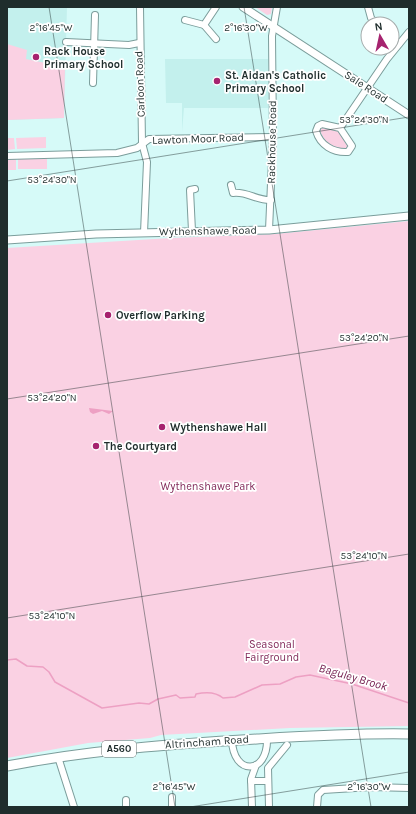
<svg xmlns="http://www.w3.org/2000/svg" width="416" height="814" font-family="Karla,sans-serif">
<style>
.built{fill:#c3f0ed}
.green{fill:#fad1e3}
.water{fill:#eda0c3}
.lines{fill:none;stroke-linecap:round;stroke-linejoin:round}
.stream{stroke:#eda0c3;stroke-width:1.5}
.minor-casing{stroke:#7b9d9b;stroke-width:8}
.major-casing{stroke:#7b9d9b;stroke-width:9}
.highway-casing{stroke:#7b9d9b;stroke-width:11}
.minor{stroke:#fff;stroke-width:6}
.major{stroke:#fff;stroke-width:7}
.highway{stroke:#fff;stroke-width:9}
.ticks{fill:none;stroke:#1f2d2c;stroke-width:1;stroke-opacity:0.45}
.poi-dot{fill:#a6236f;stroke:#fff;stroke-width:1.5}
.labels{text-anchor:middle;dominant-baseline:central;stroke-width:3.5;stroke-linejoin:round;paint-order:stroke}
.shield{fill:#fff;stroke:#626c6b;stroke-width:1}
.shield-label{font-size:10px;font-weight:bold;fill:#1f2d2c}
.poi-label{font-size:11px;font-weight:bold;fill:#1f2d2c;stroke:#fff;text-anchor:start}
.street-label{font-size:11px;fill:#1f2d2c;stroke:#fff}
.park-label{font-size:11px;fill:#832b5b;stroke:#fff}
.water-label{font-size:12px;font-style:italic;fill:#721a4c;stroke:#fff}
.ticks-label{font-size:10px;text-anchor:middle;fill:#1f2d2c;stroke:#fff;stroke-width:3.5;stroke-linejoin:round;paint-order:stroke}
</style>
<rect width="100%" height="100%" fill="#d6faf8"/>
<g class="built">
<path d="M 7,7 L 67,7 L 64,118 L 7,120 Z"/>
<path d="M 165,59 L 268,59 L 268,108 L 184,108 L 182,132 L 182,103 L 166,103 Z"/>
</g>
<g class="green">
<path d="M 255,7 L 272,7 L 271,14 L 267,15 Z"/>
<path d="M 7,44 L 27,50 L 26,59 L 65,67 L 64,118 L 7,120 Z"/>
<path d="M 323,126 L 339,131 L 349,145 L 347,149 C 335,150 323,142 320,130 Z"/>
<path d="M 46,137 L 46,148 L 17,149 L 16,138 Z"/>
<path d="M 7,138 L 14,138 L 15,149 L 7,150 Z"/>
<path d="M 47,157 L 47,169 L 18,169 L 18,158 Z"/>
<path d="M 16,158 L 16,170 L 7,170 L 7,159 Z"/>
<path d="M 409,221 L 409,726 L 290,728 L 161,735 L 150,738 L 88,743 L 7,758 L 7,248 L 171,238 L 275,234 Z"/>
</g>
<path class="water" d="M 89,408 L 113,411 L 109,414 L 102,411 L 93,414 L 90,412 Z"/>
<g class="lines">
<path class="stream" d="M 7,660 L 16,659 L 27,666 L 43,667 L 49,672 L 55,682 L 102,708 L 139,703 L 149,704 L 158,699 L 176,695 L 180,698 L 195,697 L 196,694 C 205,692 215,691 223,698 L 235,697 L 262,685 L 280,684 L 296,677 L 310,675 L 352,684 L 409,703"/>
<g class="minor-casing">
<g id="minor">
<path d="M 140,7 L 142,143 L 147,162 L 144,233"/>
<path d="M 368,7 L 371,18 L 376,24"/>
<path d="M 185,20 L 204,25 L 216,7"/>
<path d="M 204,25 L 216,39"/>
<path d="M 392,38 L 399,44"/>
<path d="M 66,42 L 129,45 L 139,43"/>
<path d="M 93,83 L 95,15"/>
<path d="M 340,128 L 352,146 L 348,152 C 333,153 320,145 316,131 L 318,126 L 322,124 L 340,128 L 387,59 L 409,32"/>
<path d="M 7,156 L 117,153 L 137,148 L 149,139 L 273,137"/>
<path d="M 231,185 L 233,193 C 247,191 257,201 271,200"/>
<path d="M 269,230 L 273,137 L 272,36 L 277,7"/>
<path d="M 192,231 L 190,190 L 195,189"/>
<path d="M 232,740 C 233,776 268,775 267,739"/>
<path d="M 58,757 L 74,807"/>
<path d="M 251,781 L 268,781"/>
<path d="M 172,797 L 172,807"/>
<path d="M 126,800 L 126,807"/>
<path d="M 252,807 L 251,779 L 256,765"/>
<path d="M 269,807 L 268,768 L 287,745"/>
<path d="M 317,807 L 318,795 L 323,790 L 371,787 L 409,788"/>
</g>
</g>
<g class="major-casing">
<g id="major">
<path d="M 243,7 L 409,115"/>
<path d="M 7,240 L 96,234 L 269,230 L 409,216"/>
</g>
</g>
<g class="highway-casing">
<path id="highway" d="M 7,766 C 90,750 173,744 257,739 C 308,736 358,733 409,734"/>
</g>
<use href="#minor" class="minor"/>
<use href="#major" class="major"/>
<use href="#highway" class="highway"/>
</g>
<path class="ticks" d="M 49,7 L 175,807M 244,7 L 371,807M 7,181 L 409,117M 7,399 L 409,336M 7,618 L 409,554M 190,807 L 409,772"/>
<g class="poi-dot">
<circle cx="36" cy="57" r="4"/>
<circle cx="217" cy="81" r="4"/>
<circle cx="108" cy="315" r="4"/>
<circle cx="162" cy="427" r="4"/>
<circle cx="96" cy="446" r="4"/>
</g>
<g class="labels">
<rect class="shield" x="102" y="741" width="34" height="16" rx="3"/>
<g class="shield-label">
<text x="119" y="749">A560</text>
</g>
<g class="poi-label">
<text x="44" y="51">Rack House<tspan x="44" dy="13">Primary School</tspan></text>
<text x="225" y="75">St. Aidan's Catholic<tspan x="225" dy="13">Primary School</tspan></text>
<text x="116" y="315">Overflow Parking</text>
<text x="170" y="427">Wythenshawe Hall</text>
<text x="104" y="446">The Courtyard</text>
</g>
<g class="street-label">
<text transform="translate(140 84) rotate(-92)">Carloon Road</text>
<text transform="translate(366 87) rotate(33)">Sale Road</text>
<text transform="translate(198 139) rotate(-2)">Lawton Moor Road</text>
<text transform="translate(272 142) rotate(-89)">Rackhouse Road</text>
<text transform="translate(208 231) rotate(-1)">Wythenshawe Road</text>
<text transform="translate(207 742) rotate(-4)">Altrincham Road</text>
</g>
<g class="park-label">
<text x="208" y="486">Wythenshawe Park</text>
<text x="272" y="644">Seasonal<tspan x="272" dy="13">Fairground</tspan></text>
</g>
<g class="water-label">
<text transform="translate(353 677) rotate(16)">Baguley Brook</text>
</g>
</g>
<g class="ticks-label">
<text x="51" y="31">2°16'45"W</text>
<text x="246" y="31">2°16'30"W</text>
<text x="364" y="123">53°24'30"N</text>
<text x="52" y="183">53°24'30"N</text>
<text x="364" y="341">53°24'20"N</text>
<text x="52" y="401">53°24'20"N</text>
<text x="364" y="559">53°24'10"N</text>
<text x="52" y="619">53°24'10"N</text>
<text x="174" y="790">2°16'45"W</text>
<text x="369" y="790">2°16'30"W</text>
</g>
<rect width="416" height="814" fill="none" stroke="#1f2d2c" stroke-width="16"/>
<g transform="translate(380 36) rotate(351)"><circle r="19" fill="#ffffff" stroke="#a5abab"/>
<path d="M0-3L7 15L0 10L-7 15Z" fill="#a6236f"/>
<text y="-6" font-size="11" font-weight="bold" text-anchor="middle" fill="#1f2d2c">N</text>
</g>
</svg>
